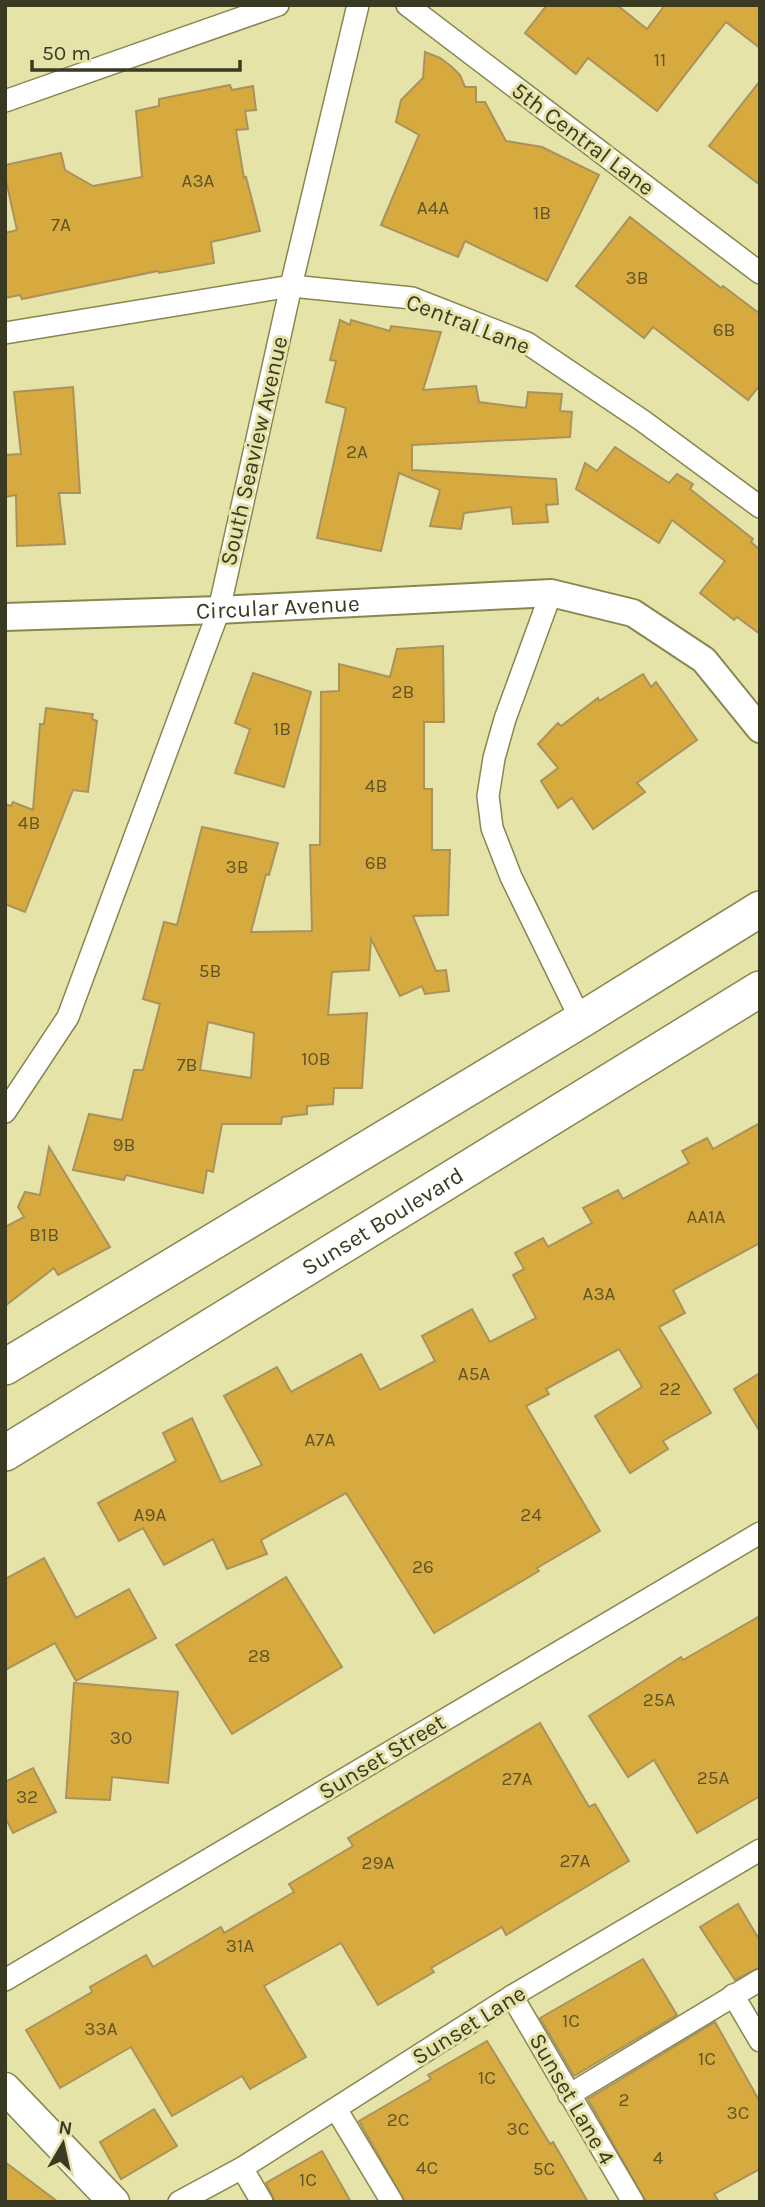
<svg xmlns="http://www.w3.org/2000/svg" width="765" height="2207" font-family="Karla,sans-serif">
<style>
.building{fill:#d6aa3e;stroke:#aa925d;stroke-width:2;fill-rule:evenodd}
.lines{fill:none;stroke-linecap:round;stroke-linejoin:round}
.minor-casing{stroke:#89864f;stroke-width:24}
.tertiary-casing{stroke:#89864f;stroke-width:30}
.secondary-casing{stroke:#89864f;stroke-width:33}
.primary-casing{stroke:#89864f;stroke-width:38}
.minor{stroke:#fff;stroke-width:21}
.tertiary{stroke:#fff;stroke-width:26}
.secondary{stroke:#fff;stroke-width:30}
.primary{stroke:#fff;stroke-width:35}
.labels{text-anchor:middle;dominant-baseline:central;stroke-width:6;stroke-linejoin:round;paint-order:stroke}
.number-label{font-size:19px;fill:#615528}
.street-label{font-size:23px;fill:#3a3921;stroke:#e5e3a8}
</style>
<rect width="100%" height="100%" fill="#e5e3a8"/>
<g class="building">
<path d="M 547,5 L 617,5 L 647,29 L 665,5 L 760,5 L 760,48 L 726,22 L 657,111 L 588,58 L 576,74 L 525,33 Z"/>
<path d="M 425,52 L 440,58 L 452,67 L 460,75 L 465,87 L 476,87 L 476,102 L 485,102 L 506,141 L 542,147 L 599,175 L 547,281 L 465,241 L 458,257 L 381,225 L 419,135 L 396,122 L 401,100 L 423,78 Z"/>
<path d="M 760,81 L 760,185 L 709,146 Z"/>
<path d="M 230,85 L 232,90 L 253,86 L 256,110 L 245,111 L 248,129 L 236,130 L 244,178 L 246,177 L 260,231 L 211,242 L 214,263 L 159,273 L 158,271 L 22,299 L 20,295 L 5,298 L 5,233 L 17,230 L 5,176 L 5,165 L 61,153 L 65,170 L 93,186 L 142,177 L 136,111 L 159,106 L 159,99 Z"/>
<path d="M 630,217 L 721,288 L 723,286 L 760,314 L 760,385 L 748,400 L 653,327 L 644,338 L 576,286 Z"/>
<path d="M 340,320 L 350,325 L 351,320 L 390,331 L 391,326 L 441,332 L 423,390 L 476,386 L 479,402 L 526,408 L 528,392 L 562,394 L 560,411 L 572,412 L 570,437 L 412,445 L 412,470 L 556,479 L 558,504 L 546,505 L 548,522 L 513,524 L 511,507 L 464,513 L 461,529 L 430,526 L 440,490 L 399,473 L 381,551 L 317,538 L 346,408 L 326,402 L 336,361 L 330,360 Z"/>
<path d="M 73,387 L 80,493 L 59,493 L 65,544 L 17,546 L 16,495 L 5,497 L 5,455 L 21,454 L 14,392 Z"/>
<path d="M 615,447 L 669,483 L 677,474 L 693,484 L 690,489 L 753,539 L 751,542 L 760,550 L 760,634 L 737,617 L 734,620 L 700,593 L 725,561 L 672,520 L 659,543 L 576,489 L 585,463 L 597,471 Z"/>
<path d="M 443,646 L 444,722 L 424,722 L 424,789 L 432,789 L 432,850 L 450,850 L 448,915 L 413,916 L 436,971 L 446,970 L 449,991 L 425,994 L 422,986 L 400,996 L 371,939 L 369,970 L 332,972 L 328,1015 L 367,1013 L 362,1088 L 334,1088 L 333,1104 L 307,1106 L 307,1114 L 282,1117 L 281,1124 L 222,1124 L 213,1172 L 207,1170 L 203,1193 L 126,1175 L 124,1180 L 73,1170 L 89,1114 L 122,1120 L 134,1070 L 143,1070 L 160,1004 L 143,999 L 164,922 L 177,925 L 202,827 L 278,843 L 269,875 L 266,874 L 251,932 L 312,931 L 310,845 L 320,845 L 321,692 L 339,691 L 339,664 L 390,677 L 397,649 ZM 208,1022 L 254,1033 L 251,1078 L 200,1070 Z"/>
<path d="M 253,673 L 311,692 L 284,787 L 235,773 L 250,729 L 235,723 Z"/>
<path d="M 643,674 L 651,687 L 656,682 L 697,740 L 637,783 L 645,792 L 593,829 L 572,798 L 558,808 L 541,781 L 558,768 L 538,744 L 558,723 L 561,726 L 598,698 L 599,701 Z"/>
<path d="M 46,708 L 93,714 L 92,719 L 97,721 L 88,792 L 73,790 L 25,912 L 5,904 L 5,804 L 11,806 L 13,802 L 33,810 L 40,724 L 44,724 Z"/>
<path d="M 760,1123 L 760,1243 L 673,1290 L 685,1313 L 659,1327 L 711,1413 L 663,1441 L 668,1449 L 630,1473 L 595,1416 L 642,1387 L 619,1349 L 546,1389 L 549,1394 L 526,1406 L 600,1531 L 537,1568 L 539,1571 L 434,1633 L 346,1493 L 261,1540 L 267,1554 L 227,1569 L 213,1539 L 164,1565 L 143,1528 L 119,1541 L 98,1503 L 176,1461 L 163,1433 L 192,1418 L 221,1482 L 262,1465 L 224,1396 L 277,1367 L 291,1392 L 361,1354 L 380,1390 L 435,1361 L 422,1336 L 472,1309 L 490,1342 L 536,1318 L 513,1275 L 524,1269 L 515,1253 L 543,1238 L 548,1247 L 592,1223 L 583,1208 L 618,1190 L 623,1199 L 689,1163 L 682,1151 L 707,1138 L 713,1149 Z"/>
<path d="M 49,1147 L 110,1247 L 58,1275 L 54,1268 L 5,1306 L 5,1227 L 24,1217 L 18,1207 L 25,1192 L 40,1195 Z"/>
<path d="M 760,1373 L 760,1432 L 734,1389 Z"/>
<path d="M 44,1558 L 76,1618 L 129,1589 L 156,1638 L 76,1681 L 55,1643 L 5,1670 L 5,1579 Z"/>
<path d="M 286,1577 L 342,1667 L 232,1734 L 176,1645 Z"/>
<path d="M 760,1616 L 760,1796 L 697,1833 L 654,1760 L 628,1777 L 589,1716 L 681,1657 L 683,1660 Z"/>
<path d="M 74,1683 L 178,1692 L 168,1783 L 112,1777 L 110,1800 L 66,1798 Z"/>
<path d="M 540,1723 L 589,1807 L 595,1804 L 629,1861 L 506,1935 L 502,1927 L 431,1968 L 434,1972 L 378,2005 L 341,1943 L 264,1986 L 306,2057 L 250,2089 L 242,2076 L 172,2116 L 131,2047 L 60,2088 L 26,2030 L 92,1992 L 90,1987 L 146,1955 L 153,1967 L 221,1927 L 224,1933 L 294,1892 L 289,1884 L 353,1846 L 348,1838 Z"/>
<path d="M 33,1768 L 56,1812 L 13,1833 L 5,1817 L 5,1782 Z"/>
<path d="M 738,1904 L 760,1941 L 760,1967 L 735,1980 L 700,1927 Z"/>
<path d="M 643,1959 L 677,2015 L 574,2076 L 540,2018 Z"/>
<path d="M 715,2022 L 760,2102 L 760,2169 L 714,2194 L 719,2202 L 646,2202 L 588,2099 Z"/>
<path d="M 487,2041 L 550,2144 L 553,2142 L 588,2202 L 405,2202 L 359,2121 L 431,2079 L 428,2075 Z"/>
<path d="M 154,2109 L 177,2146 L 121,2179 L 100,2142 Z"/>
<path d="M 322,2151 L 351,2202 L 275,2202 L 266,2183 Z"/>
<path d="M 5,2162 L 58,2202 L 5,2202 Z"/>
</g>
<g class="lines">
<g class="minor-casing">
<g id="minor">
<path d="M 407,5 L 760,273"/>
<path d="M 5,101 L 278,5"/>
<path d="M 5,333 L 291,286 L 412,298 L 527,343 L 643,421 L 760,507"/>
<path d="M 551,593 L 505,719 L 494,758 L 488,796 L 492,828 L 511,877 L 581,1020"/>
<path d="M 5,1112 L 68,1017 L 219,610 L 291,286 L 358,5"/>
<path d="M 5,1980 L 760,1533"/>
<path d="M 733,1995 L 760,2041"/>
<path d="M 512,1996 L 633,2202"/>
<path d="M 569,2095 L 760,1980"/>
<path d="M 336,2109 L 392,2202"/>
<path d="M 242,2168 L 262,2202"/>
<path d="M 179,2202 L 242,2168 L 512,1996 L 760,1850"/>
</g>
</g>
<g class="tertiary-casing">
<g id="tertiary">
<path id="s1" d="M 5,617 L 219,610 L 551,593 L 633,613 L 704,660 L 760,729"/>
</g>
</g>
<g class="secondary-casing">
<path id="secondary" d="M 5,2088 L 114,2202"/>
</g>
<g class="primary-casing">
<g id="primary">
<path d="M 5,1367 L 581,1020 L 760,909"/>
<path id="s2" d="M 5,1453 L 760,989"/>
</g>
</g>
<use href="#minor" class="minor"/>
<use href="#tertiary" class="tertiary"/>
<use href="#secondary" class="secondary"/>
<use href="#primary" class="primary"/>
</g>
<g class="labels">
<g class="number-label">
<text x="660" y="60">11</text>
<text x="198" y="181">A3A</text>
<text x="433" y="208">A4A</text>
<text x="542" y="213">1B</text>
<text x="61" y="225">7A</text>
<text x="637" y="278">3B</text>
<text x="724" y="330">6B</text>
<text x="357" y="452">2A</text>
<text x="403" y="692">2B</text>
<text x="282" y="729">1B</text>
<text x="376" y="786">4B</text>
<text x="29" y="823">4B</text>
<text x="376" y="863">6B</text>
<text x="237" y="867">3B</text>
<text x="210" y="971">5B</text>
<text x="316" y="1059">10B</text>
<text x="187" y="1065">7B</text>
<text x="124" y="1145">9B</text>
<text x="706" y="1217">AA1A</text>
<text x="44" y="1235">B1B</text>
<text x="599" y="1294">A3A</text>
<text x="474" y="1374">A5A</text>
<text x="670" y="1389">22</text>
<text x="320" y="1440">A7A</text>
<text x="150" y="1515">A9A</text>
<text x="531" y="1515">24</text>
<text x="423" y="1567">26</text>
<text x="259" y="1656">28</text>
<text x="659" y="1700">25A</text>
<text x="121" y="1738">30</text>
<text x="713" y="1778">25A</text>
<text x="517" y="1779">27A</text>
<text x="27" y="1797">32</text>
<text x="575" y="1861">27A</text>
<text x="378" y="1863">29A</text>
<text x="240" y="1946">31A</text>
<text x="571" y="2021">1C</text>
<text x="101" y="2029">33A</text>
<text x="707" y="2059">1C</text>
<text x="487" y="2078">1C</text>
<text x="624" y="2100">2</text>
<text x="738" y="2113">3C</text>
<text x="398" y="2120">2C</text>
<text x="518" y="2129">3C</text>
<text x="658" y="2158">4</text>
<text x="427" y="2168">4C</text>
<text x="544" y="2169">5C</text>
<text x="308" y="2180">1C</text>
</g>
<g class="street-label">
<text transform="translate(583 139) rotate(37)">5th Central Lane</text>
<text transform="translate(468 324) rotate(21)">Central Lane</text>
<text transform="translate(254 451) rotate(-77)">South Seaview Avenue</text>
<text stroke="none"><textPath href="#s1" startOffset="273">Circular Avenue</textPath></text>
<text stroke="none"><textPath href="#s2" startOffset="443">Sunset Boulevard</textPath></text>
<text transform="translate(382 1757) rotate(-31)">Sunset Street</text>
<text transform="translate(469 2025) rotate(-32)">Sunset Lane</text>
<text transform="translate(572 2099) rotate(60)">Sunset Lane 4</text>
</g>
</g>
<rect width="765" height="2207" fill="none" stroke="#3a3921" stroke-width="14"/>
<g transform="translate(63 2144) rotate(9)" stroke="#e5e3a8" stroke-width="5" paint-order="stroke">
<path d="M0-5L12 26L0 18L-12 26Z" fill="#3a3921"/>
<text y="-10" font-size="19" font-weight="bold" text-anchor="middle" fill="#3a3921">N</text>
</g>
<path d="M32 60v10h208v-10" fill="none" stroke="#3a3921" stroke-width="3.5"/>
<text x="42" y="60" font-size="21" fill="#3a3921" stroke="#e5e3a8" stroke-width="5" paint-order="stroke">50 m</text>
</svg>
